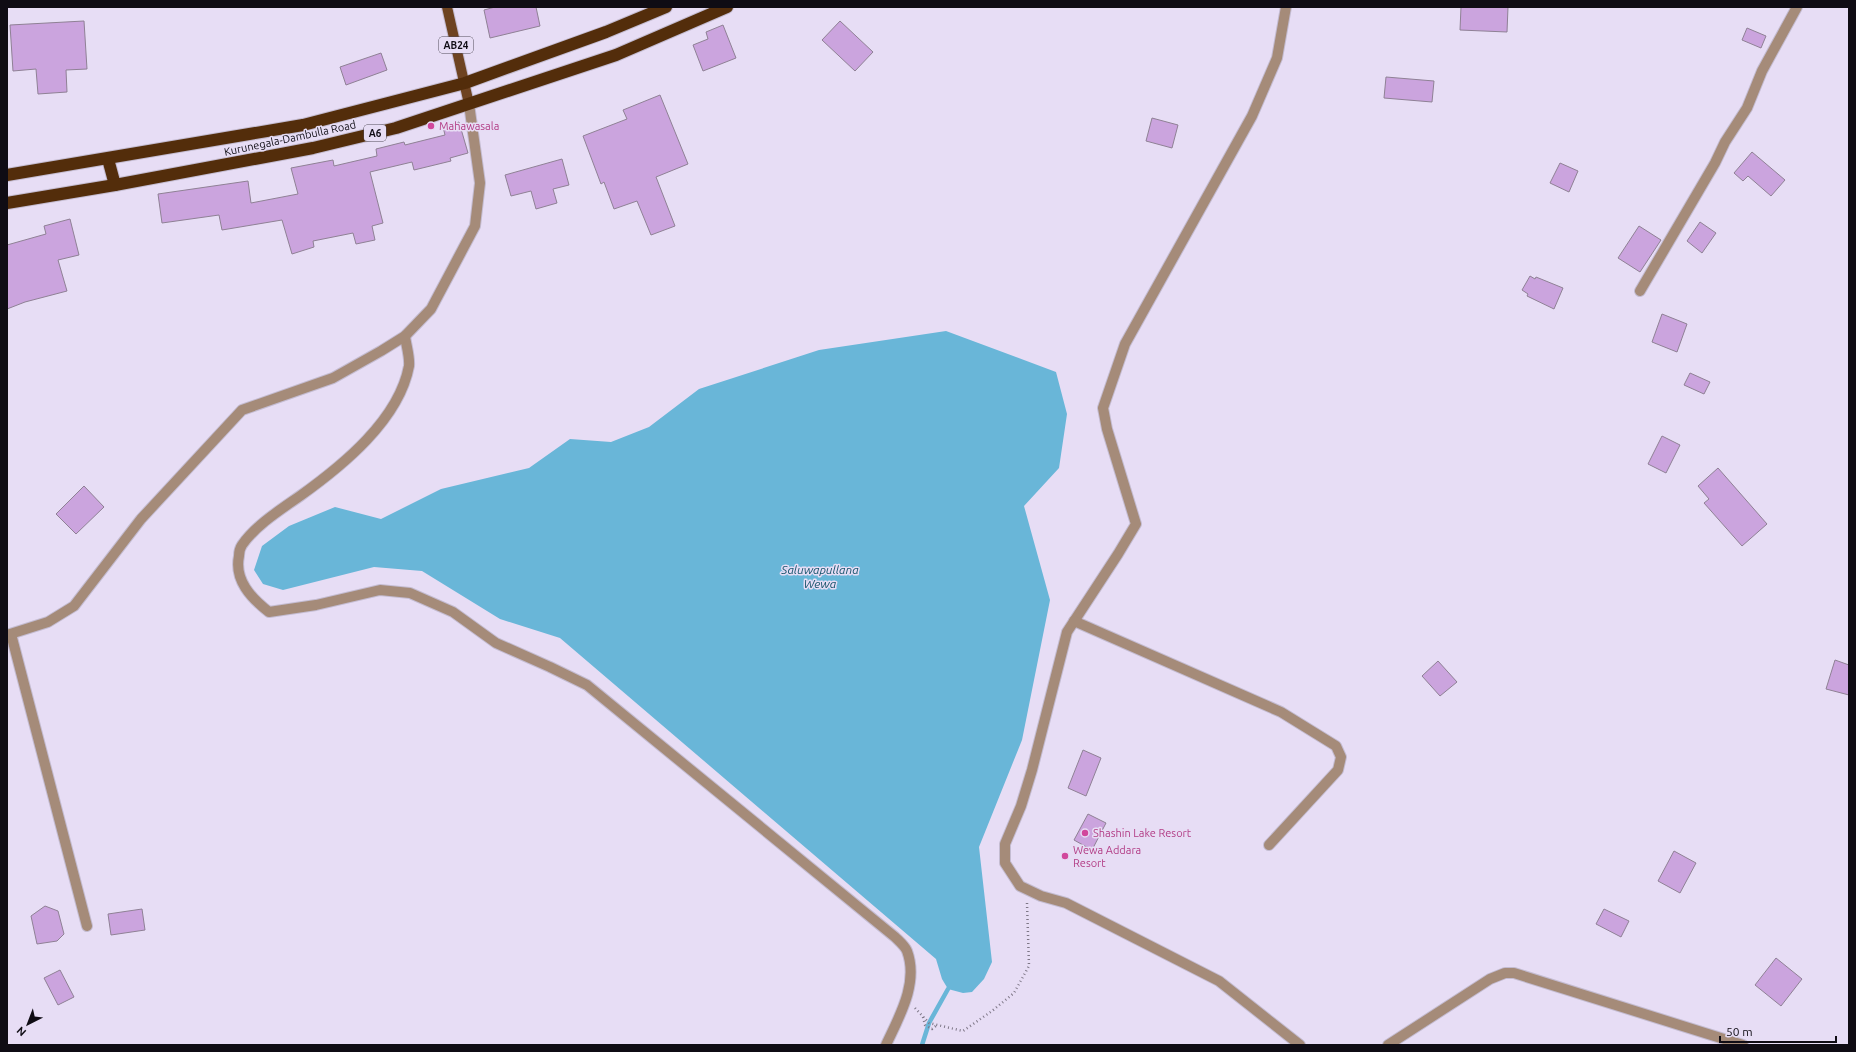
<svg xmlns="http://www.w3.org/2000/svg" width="1856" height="1052" font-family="Ubuntu,sans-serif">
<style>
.water{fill:#69b6d8}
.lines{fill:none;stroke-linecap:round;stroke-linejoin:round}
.stream{stroke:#69b6d8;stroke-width:4.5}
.building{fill:#cba4de;stroke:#8f8195}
.minor-casing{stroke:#c4bcd1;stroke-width:12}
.major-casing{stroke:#c4bcd1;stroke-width:12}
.highway-casing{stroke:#c4bcd1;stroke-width:14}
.path{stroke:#7e7787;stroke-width:2.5;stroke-dasharray:1 3;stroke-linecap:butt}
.minor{stroke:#a58b79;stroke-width:10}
.major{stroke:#6e4321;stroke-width:10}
.highway{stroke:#532d0b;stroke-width:12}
.hotel-dot{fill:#d1479c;stroke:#e7ddf5;stroke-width:1.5}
.labels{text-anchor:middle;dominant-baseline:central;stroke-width:3;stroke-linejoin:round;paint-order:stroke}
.shield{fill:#e7ddf5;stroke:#504b58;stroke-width:1}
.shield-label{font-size:10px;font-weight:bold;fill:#0f0c14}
.hotel-label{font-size:11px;fill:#b23c85;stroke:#e7ddf5;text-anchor:start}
.street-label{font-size:11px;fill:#0f0c14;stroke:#e7ddf5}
.water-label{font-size:12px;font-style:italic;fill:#16546c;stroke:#e7ddf5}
</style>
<rect width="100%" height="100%" fill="#e7ddf5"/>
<path class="water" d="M 946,331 L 1056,372 L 1067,414 L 1059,468 L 1024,506 L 1050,600 L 1022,740 L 979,847 L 992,962 L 984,979 L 972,992 L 963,993 L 948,989 L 942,979 L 936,959 L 560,638 L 500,619 L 422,571 L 374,567 L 283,590 L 263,584 L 254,570 L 262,546 L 289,526 L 335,507 L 381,519 L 441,489 L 529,468 L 570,439 L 611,442 L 649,427 L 699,389 L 819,350 Z"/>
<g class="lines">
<path class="stream" d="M 922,1045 L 929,1023 L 948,989"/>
</g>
<g class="building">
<path d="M 495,7 L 536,7 L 540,26 L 490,38 L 484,10 Z"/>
<path d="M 1461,7 L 1508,7 L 1507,32 L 1460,30 Z"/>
<path d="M 84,21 L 87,69 L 66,70 L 67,92 L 38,94 L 36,69 L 13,71 L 10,25 Z"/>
<path d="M 840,21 L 873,52 L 855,71 L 822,40 Z"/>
<path d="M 723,25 L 736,58 L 703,71 L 693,45 L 708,39 L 706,32 Z"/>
<path d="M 1747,28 L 1766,36 L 1761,48 L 1742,40 Z"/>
<path d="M 381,53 L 387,70 L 346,85 L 340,67 Z"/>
<path d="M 1386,77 L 1434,81 L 1432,102 L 1384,98 Z"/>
<path d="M 660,95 L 688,164 L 656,177 L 675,226 L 651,235 L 637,201 L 614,209 L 604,182 L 601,184 L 583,136 L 627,119 L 623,110 Z"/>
<path d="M 1152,118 L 1178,125 L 1172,148 L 1146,141 Z"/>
<path d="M 459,122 L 468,153 L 450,158 L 451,161 L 414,170 L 412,162 L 370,172 L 383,223 L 372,226 L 375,240 L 356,244 L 353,233 L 313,241 L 314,247 L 292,254 L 282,220 L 222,230 L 219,215 L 162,223 L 158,194 L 248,181 L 251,203 L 298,194 L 291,168 L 333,160 L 334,166 L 377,156 L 376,149 L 404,142 L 405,145 L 445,135 L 443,127 Z"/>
<path d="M 1752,152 L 1785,180 L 1771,196 L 1748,176 L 1743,181 L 1734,173 Z"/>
<path d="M 562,159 L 569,185 L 553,189 L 557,203 L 536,209 L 531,191 L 511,196 L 505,175 Z"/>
<path d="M 1560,163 L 1578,171 L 1569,192 L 1550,183 Z"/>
<path d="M 70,219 L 79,255 L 58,260 L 67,291 L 25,302 L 7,309 L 7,245 L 46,234 L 44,226 Z"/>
<path d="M 1700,222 L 1716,233 L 1702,253 L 1687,241 Z"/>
<path d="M 1639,226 L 1661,240 L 1640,272 L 1618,258 Z"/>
<path d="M 1530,276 L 1535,279 L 1536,277 L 1563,288 L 1554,309 L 1527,296 L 1528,294 L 1522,290 Z"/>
<path d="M 1662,314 L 1687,324 L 1677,352 L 1652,342 Z"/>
<path d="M 1690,373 L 1710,382 L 1704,394 L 1684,385 Z"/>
<path d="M 1662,436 L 1680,445 L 1666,473 L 1648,464 Z"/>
<path d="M 1718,468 L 1767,524 L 1742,546 L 1704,503 L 1709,499 L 1698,486 Z"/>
<path d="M 84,486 L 104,507 L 76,534 L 56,514 Z"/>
<path d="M 1835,660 L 1849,665 L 1849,695 L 1826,689 Z"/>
<path d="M 1438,661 L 1457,682 L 1440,696 L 1422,676 Z"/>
<path d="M 1083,750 L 1101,758 L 1086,796 L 1068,788 Z"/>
<path d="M 1088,814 L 1106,823 L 1092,850 L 1074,840 Z"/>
<path d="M 1674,851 L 1696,863 L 1680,893 L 1658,881 Z"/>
<path d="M 45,906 L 58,911 L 64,934 L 57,941 L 37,944 L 31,916 Z"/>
<path d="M 142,909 L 145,930 L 111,935 L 108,914 Z"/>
<path d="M 1604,909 L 1629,921 L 1621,937 L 1596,924 Z"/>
<path d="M 1776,958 L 1802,979 L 1781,1006 L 1755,985 Z"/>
<path d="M 60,970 L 74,997 L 58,1005 L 44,978 Z"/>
</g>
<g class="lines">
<g class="minor-casing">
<g id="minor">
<path d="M 1286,7 L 1277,58 L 1252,116 L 1125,344 L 1103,408 L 1107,429 L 1136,524 L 1118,554 L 1067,632 L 1032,770 L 1021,806 L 1005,844 L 1005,863 L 1020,886 L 1041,896 L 1066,903 L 1219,981 L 1300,1045"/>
<path d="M 1640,291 L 1715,163 L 1725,142 L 1747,108 L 1762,71 L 1797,7"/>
<path d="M 405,336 C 406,345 410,357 409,366 C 399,420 342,466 300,496 C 280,510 256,525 242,545 C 240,548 239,553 239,556 C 234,580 251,598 269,612 L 316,605 L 380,590 L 410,593 L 453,612 L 496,643 L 550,667 L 587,685 L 895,937 C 899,941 905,946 907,951 C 919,983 899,1017 886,1045"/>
<path d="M 1074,621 L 1281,712 L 1336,746 L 1341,757 L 1338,770 L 1269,845"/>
<path d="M 11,634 L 87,926"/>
<path d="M 7,635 L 48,622 L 74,606 L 141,519 L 242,410 L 333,378 L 381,351 L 405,336 L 431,309 L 475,226 L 480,183 L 469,104"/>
<path d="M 1388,1045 L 1490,979 L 1505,973 L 1514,973 L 1743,1045"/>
</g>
</g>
<g class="major-casing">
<path id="major" d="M 447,7 L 469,104"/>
</g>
<g class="highway-casing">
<g id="highway">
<path d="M 108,159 L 115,185"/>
<path d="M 7,175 L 303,125 L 388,103 L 465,83 L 606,32 L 666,7"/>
<path d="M 7,203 L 115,185 L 313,148 L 396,128 L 616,55 L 727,7"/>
</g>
</g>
<g class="path">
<path d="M 915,1008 L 929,1023 L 963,1031 L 992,1011 L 1014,993 L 1029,966 L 1027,903"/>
<path d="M 923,1017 L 925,1025 L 932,1029 L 937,1025"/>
</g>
<use href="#minor" class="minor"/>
<use href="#major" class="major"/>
<use href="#highway" class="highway"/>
</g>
<g class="hotel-dot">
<circle cx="431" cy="126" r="4"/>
<circle cx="1085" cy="833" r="4"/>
<circle cx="1065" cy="856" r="4"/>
</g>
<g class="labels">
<g class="shield">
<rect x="439" y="37" width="34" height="16" rx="3"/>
<rect x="364" y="125" width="22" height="16" rx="3"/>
</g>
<g class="shield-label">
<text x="456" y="45">AB24</text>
<text x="375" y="133">A6</text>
</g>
<g class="hotel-label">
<text x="439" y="126">Mahawasala</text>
<text x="1093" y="833">Shashin Lake Resort</text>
<text x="1073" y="850">Wewa Addara<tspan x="1073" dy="13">Resort</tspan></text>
</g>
<g class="street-label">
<text transform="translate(290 138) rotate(-12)">Kurunegala-Dambulla Road</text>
</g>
<g class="water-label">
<text x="820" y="569">Saluwapullana<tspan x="820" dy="14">Wewa</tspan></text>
</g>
</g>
<rect width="1856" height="1052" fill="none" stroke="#0f0c14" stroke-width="16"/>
<g transform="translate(28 1024) rotate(222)" stroke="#e7ddf5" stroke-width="3" paint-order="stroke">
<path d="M0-3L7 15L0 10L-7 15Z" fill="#0f0c14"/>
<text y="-6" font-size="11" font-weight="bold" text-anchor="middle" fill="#0f0c14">N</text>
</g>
<path d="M1720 1036v6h116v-6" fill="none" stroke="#0f0c14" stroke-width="2"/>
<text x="1726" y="1036" font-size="12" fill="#0f0c14" stroke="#e7ddf5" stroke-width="3" paint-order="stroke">50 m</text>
</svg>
